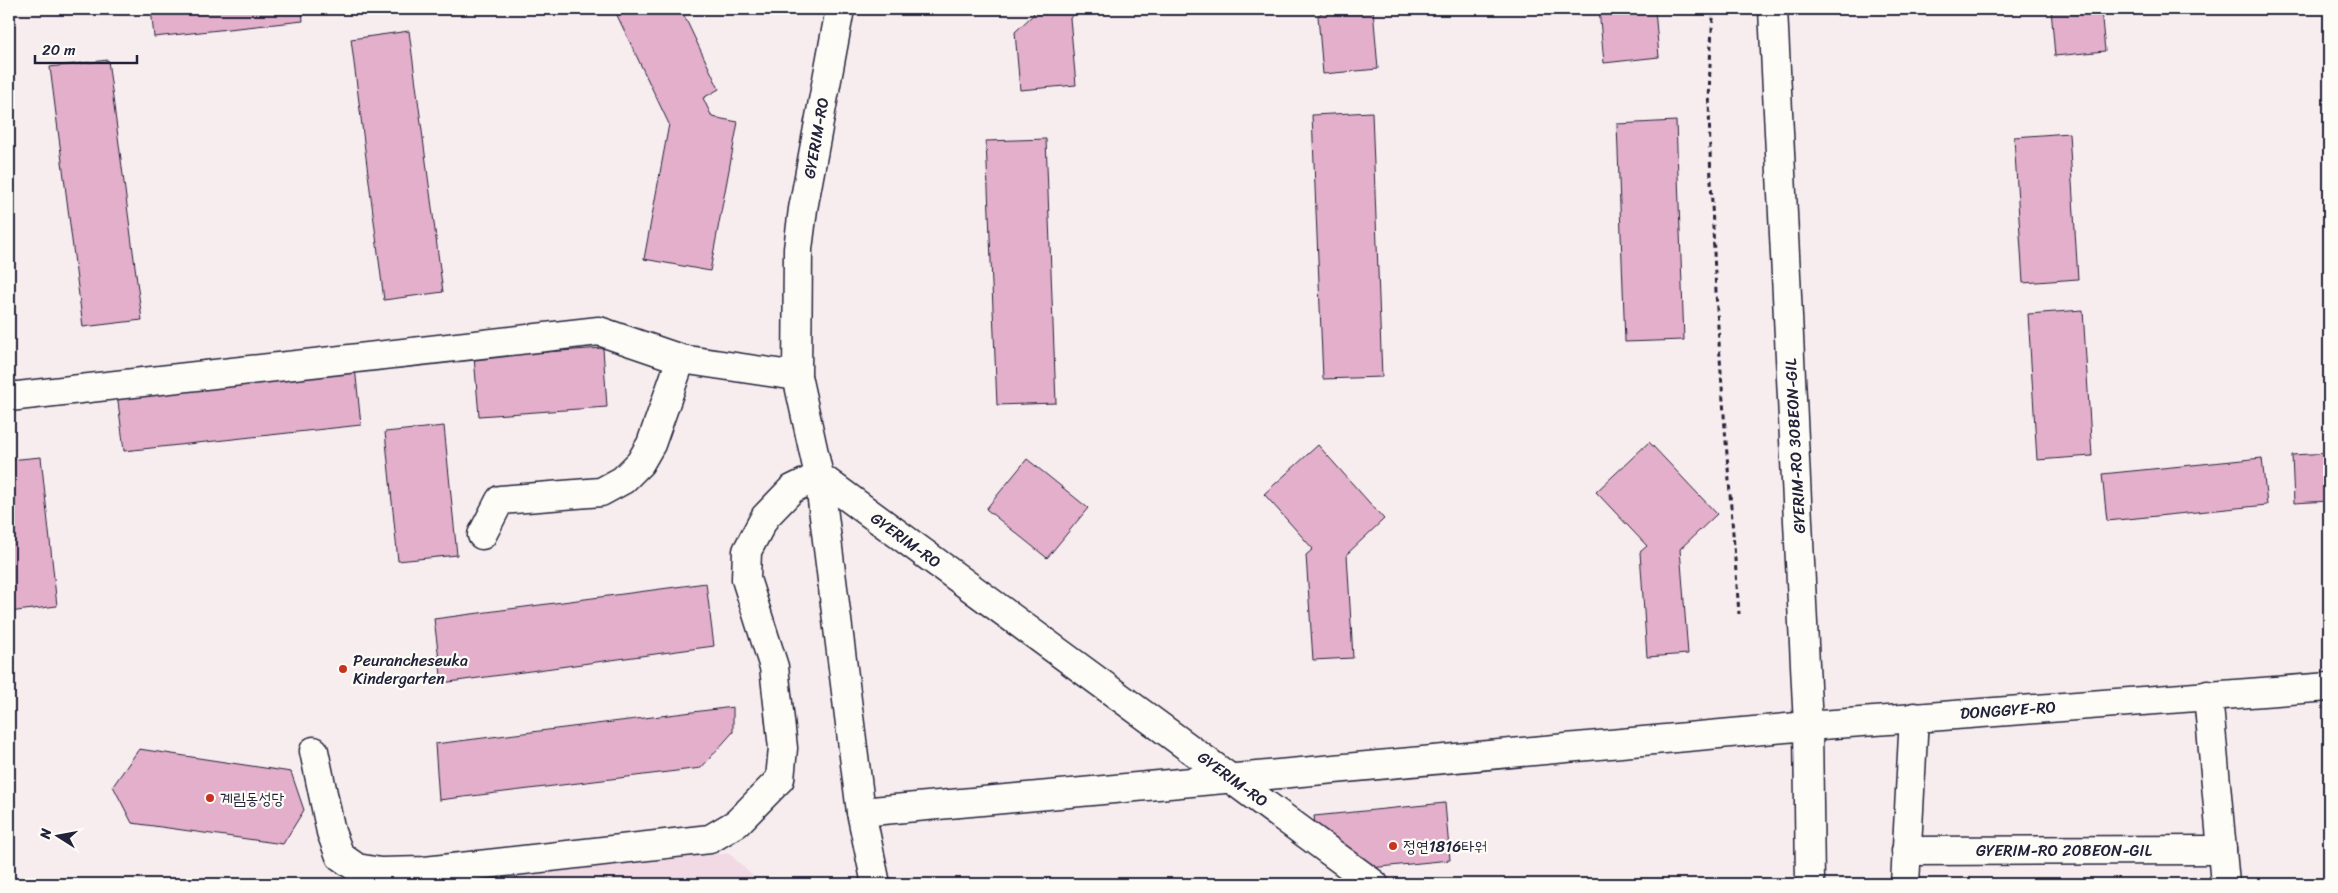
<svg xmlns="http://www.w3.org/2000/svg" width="2338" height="893" font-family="Sriracha,'Poor Story',sans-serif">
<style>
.built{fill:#f2dae4}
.building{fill:#e3afcb;stroke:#22223b}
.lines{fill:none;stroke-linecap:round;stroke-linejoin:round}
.minor-casing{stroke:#22223b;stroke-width:31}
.path{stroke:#22223b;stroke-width:3;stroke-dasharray:5 4;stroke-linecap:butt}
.minor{stroke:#fdfcf7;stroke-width:28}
.poi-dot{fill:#c8321e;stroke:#fdfcf7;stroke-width:2}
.labels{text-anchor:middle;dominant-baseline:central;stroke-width:4.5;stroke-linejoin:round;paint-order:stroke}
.street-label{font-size:16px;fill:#22223b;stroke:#fdfcf7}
.poi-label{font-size:16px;fill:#22223b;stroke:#fdfcf7;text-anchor:start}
</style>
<rect width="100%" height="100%" fill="#f8edee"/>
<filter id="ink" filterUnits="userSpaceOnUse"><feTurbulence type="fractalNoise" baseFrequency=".02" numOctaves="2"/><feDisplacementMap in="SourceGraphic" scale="10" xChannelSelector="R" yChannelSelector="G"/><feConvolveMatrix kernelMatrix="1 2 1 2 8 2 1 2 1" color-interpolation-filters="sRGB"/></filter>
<g filter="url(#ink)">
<path class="built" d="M 729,853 L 761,884 L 440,884 Z"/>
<g class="building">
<path d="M 151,9 L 302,9 L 303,21 L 154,37 Z"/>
<path d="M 614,9 L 681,9 L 719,89 L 703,98 L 712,117 L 738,122 L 710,271 L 644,259 L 669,124 Z"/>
<path d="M 1029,9 L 1080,9 L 1070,18 L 1076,85 L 1020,90 L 1015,32 L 1034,14 Z"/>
<path d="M 1325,9 L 1373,9 L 1378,69 L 1323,74 L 1318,16 Z"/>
<path d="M 1599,9 L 1655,9 L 1659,57 L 1604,63 Z"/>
<path d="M 2051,9 L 2101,9 L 2105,51 L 2055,56 Z"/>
<path d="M 409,31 L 443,292 L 384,300 L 351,39 Z"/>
<path d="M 108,60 L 142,320 L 83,327 L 50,67 Z"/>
<path d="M 1372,112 L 1382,377 L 1323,379 L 1312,115 Z"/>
<path d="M 1676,121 L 1684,340 L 1625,342 L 1617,124 Z"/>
<path d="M 2069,133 L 2078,279 L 2023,283 L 2014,137 Z"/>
<path d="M 1046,139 L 1056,403 L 997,405 L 986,141 Z"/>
<path d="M 2083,310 L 2092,456 L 2037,460 L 2028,314 Z"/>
<path d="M 603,348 L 607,407 L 479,416 L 474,357 Z"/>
<path d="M 355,367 L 361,425 L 124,451 L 117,393 Z"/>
<path d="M 444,426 L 457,555 L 398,561 L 385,432 Z"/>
<path d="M 1649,442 L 1717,514 L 1680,549 L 1688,654 L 1647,657 L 1640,552 L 1647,546 L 1596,492 Z"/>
<path d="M 1318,445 L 1384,519 L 1347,554 L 1353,658 L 1313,660 L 1306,555 L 1313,549 L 1264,494 Z"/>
<path d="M 2329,453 L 2329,501 L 2294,503 L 2292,455 Z"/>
<path d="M 41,457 L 57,606 L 9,612 L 9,460 Z"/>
<path d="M 2262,458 L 2267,505 L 2107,521 L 2102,474 Z"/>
<path d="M 1027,459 L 1088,508 L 1047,558 L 986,509 Z"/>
<path d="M 706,583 L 714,646 L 442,683 L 434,619 Z"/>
<path d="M 733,707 L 733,732 L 701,768 L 439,800 L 435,744 Z"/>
<path d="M 139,749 L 291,772 L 304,810 L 283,844 L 132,823 L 113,786 Z"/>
<path d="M 1445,803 L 1450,860 L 1370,868 L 1316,833 L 1314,816 Z"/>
</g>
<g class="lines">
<g class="minor-casing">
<g id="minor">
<path d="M 840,9 L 803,209 L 798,249 L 797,376 L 819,476 L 1374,884"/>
<path d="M 1773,9 L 1808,726 L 1810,884"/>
<path d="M 9,397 L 599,331 L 681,359 L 797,376"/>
<path d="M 482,535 L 500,500 L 601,492 L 623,480 L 640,463 L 651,444 L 681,359"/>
<path d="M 2208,695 L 2225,884"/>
<path d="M 314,751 L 331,832 L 340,856 L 357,868 L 380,872 L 425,871 L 710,839 L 737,823 L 780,779 L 783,748 L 774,667 L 746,579 L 747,551 L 765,517 L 792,489 L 819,476 L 861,812 L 876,884"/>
<path d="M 861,812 L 1808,726 L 2329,687"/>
<path d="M 1906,851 L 2222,850"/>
<path d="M 1905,884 L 1914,717"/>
</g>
</g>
<path class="path" d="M 1714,9 C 1706,82 1710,155 1713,228 C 1718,357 1730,486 1739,614"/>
<use href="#minor" class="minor"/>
</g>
</g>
<g class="poi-dot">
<circle cx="343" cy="669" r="5"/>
<circle cx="210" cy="798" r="5"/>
<circle cx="1393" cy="846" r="5"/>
</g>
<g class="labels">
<g class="street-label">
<text transform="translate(816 138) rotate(-80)">GYERIM-RO</text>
<text transform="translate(1795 446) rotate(-93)">GYERIM-RO 30BEON-GIL</text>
<text transform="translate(906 540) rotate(36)">GYERIM-RO</text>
<text transform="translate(2008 710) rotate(-4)">DONGGYE-RO</text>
<text transform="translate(1233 779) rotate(36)">GYERIM-RO</text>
<text x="2064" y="850">GYERIM-RO 20BEON-GIL</text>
</g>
<g class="poi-label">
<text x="353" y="660">Peurancheseuka<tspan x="353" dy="18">Kindergarten</tspan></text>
<text x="220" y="798">계림동성당</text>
<text x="1403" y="846">정연1816타워</text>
</g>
</g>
<rect width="2338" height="893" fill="none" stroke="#fdfcf7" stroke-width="30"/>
<rect x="15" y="15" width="2308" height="863" fill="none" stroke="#22223b" stroke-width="2" filter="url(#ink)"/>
<g transform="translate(58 836) rotate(281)" stroke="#fdfcf7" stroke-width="4" paint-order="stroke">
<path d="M0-4L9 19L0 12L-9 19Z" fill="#22223b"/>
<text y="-8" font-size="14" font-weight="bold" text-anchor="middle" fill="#22223b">N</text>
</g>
<path d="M35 55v8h102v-8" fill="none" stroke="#22223b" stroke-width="2.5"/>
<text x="42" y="55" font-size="15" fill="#22223b" stroke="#fdfcf7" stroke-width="4" paint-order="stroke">20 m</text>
</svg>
